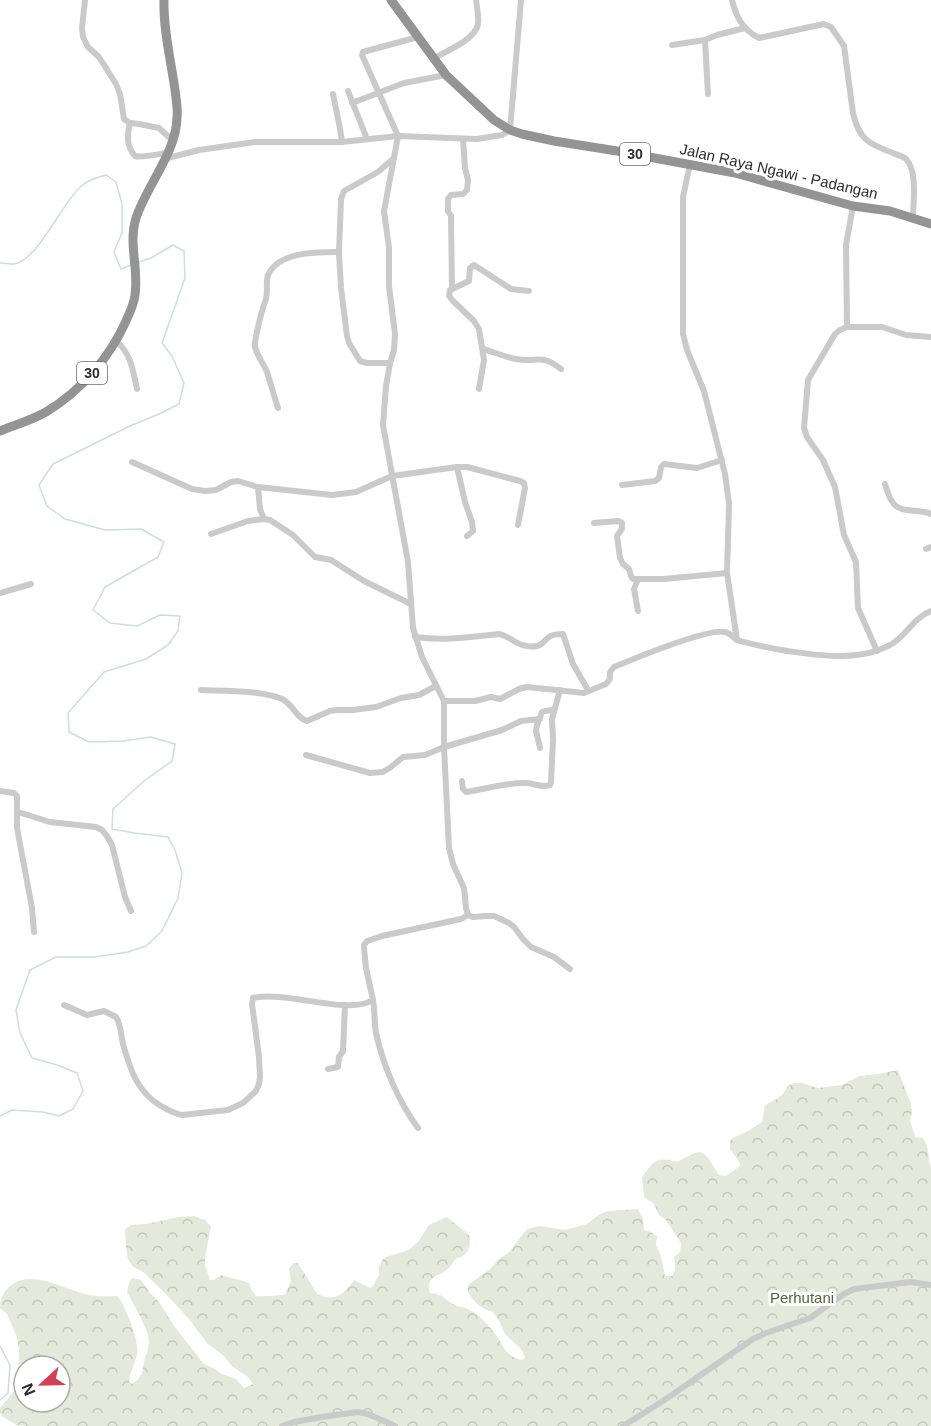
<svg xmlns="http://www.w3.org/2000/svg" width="931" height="1426" font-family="Arial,sans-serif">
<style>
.forest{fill:url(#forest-crowns);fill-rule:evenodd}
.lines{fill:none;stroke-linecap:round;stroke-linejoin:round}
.stream{stroke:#c9dee7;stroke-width:1.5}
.minor{stroke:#cacaca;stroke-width:6}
.highway{stroke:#949494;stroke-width:9}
.labels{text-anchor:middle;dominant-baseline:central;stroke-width:6;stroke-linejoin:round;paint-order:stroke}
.shield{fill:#fff;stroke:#6c6c6c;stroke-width:1.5}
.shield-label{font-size:14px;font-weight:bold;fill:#2d2d2d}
.street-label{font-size:15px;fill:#2d2d2d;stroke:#fff}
.park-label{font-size:15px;fill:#53643f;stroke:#fff}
</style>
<defs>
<pattern id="forest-crowns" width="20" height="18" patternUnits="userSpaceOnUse" patternTransform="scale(1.5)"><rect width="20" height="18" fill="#e4e9db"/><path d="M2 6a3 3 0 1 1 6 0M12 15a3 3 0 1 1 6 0" fill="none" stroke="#c4c8bc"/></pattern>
</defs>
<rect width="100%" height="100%" fill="#fff"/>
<path class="forest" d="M 898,1070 L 911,1104 L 912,1112 L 910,1120 L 915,1137 L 923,1138 C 930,1147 927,1157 931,1167 L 931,1426 L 24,1426 L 16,1425 L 2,1416 L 0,1413 L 0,1408 L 15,1390 L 18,1382 L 19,1349 L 17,1337 L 7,1314 L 0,1308 C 0,1299 3,1293 9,1287 C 30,1267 65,1290 89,1295 C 98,1297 108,1296 117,1296 C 125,1304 140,1343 137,1354 C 135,1364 130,1371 129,1382 L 131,1384 L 138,1380 L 142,1373 L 145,1357 L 147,1353 L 149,1343 L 148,1334 L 139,1314 L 127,1292 L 130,1280 L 133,1278 L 141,1280 L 150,1293 L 159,1302 L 174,1326 L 204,1364 L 215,1369 L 222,1374 L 236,1379 L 244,1388 L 253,1384 L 248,1377 L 232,1366 L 224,1356 L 207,1343 L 189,1319 L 164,1292 L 143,1272 L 132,1266 L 128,1259 L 126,1247 L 125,1229 L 131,1225 L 146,1224 L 178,1217 L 194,1216 L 205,1220 L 211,1226 L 205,1258 L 205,1265 L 210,1280 L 214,1280 L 221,1275 L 247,1282 L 250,1284 L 251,1289 L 256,1296 C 266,1297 275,1295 285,1295 L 291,1281 L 289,1269 L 294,1263 L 298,1263 L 317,1294 C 335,1303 344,1294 354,1280 L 370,1288 L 373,1286 L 379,1275 L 379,1266 L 383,1259 L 386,1257 L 409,1250 L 418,1242 L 429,1225 L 447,1217 L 469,1235 C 471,1242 470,1252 462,1256 C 455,1261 460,1255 454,1261 C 451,1265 449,1269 444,1272 C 434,1277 426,1279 430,1293 C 446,1295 443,1299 455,1305 C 459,1307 464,1307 468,1309 C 479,1314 489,1326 496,1335 C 505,1348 505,1356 522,1360 L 525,1358 C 523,1346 510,1342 504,1332 C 501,1326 500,1320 495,1315 C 490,1309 494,1313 487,1310 C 478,1306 466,1295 468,1285 L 490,1269 L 498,1260 L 509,1252 L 527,1229 L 539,1226 L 565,1230 L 587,1224 L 600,1214 L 608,1211 L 638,1209 L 643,1219 L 644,1230 L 651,1232 L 657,1237 L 656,1245 L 661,1256 L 665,1276 L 672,1276 C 677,1271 675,1264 674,1257 L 680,1252 L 681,1243 L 666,1220 L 659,1215 L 654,1204 L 644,1197 L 642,1177 C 654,1161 656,1156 677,1162 C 706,1146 702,1149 719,1175 L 726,1176 L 740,1166 L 740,1163 L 730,1149 L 730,1141 L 733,1138 L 748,1131 L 762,1122 L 765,1105 C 774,1100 784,1097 787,1086 L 794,1083 L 802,1083 L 818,1088 L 842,1085 L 859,1076 L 879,1074 ZM 24,1366 L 60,1366 L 60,1402 L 24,1402 Z"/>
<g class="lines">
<g class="stream">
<path d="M 0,263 C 4,263 10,264 14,264 C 39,260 63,199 84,184 C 90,179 99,177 106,175 L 116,182 L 122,204 L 122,233 L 114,252 L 121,269 L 131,265"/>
<path d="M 0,1116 L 12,1110 L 43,1112 L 59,1116 L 73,1109 L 83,1091 L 77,1073 L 57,1065 L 32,1058 L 20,1033 L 16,1010 L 30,970 L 56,957 L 94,957 L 128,952 L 146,946 L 162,931 L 178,898 L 182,873 L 175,850 L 168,837 L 135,833 L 112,829 L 113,809 L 144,781 L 172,761 L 175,744 L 151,737 L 123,741 L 89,742 L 69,732 L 68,713 L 104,672 L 146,659 L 168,645 L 178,631 L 180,616 L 160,615 L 137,626 L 110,623 L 93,610 L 105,587 L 158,557 L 164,542 L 141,529 L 105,530 L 65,519 L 47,506 L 39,485 L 53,464 L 130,426 L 159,414 L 179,404 L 184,383 L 172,356 L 162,343 L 185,278 L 184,251 L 173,245 L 151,258 L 139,262"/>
<path d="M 0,1346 L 10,1365 L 8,1393 L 0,1400"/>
</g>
<g class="minor">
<path d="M 85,0 L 82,28 L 83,37 L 88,47 L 99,57 L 116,84 L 120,94 L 124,119 L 130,123 L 139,124 L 159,128 L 173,141"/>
<path d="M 732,0 C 736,17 743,30 759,38 L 824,24 L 831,27 L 844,46 L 853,113 C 859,140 869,144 893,153 C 897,155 903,156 906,159 C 918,171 913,204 913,219"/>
<path d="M 418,37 L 363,52 L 362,55 L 398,136 L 384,211 L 389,248 L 389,286 L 395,334 L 394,350 L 390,363 L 386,386 L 383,425 L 408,562 L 413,628 L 422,657 L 444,701 L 444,747 L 449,848 L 453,864 L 464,888 L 466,908 L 468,915 L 473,917 L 485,916 L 494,916 L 509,923 L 514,927 L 523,939 L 531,947 L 554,957 L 570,969"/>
<path d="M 705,40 L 708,94"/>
<path d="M 672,45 L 705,40 L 717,35 L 745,28"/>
<path d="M 434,58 C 447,51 476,39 478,24 C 479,16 477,8 476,0"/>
<path d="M 348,91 L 367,139"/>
<path d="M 333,94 C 336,110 340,125 342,142"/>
<path d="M 352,103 L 404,83 L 446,75"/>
<path d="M 130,123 C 127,135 126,146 135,156 C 142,158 158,154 167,153"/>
<path d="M 164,159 L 199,150 L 255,142 L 342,142 L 398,136 L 477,139 L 502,135 L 510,130 L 521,0"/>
<path d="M 690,164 L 683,197 L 683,334 L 687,350 L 704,391 L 725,474 L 729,504 L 727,573 L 737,640 C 753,645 770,648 787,651 C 822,656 860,662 892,644 C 907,635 914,617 931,611"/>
<path d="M 853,206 L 846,245 L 847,327 L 882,327 L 906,335 L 931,337"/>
<path d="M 452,288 L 451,216 L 448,211 L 448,199 L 451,195 L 463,194 L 467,190 L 468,180 L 465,168 L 463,139"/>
<path d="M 847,327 L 840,330 L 835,334 L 808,380 L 804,428 L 807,437 L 823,460 L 835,487 L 844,535 L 856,562 L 858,608 L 877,651"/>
<path d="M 116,341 C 131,353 133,371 137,389"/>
<path d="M 483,349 C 494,352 505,357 516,359 C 538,363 541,353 561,369"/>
<path d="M 390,363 L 367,363 L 360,361 L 349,343 L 347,336 L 341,288 L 339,252 L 341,199 L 344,191 L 378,172 L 394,158"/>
<path d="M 479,389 L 484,360 L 479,329 L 474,321 L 453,301 L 449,296 L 450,290 L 469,281 L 470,268 L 474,265 L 511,289 L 529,291"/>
<path d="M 278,408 C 274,396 271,384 267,372 C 264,364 257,356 255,347 C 254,340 262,310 265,302 C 269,293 265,284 268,275 C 279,251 318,252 339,252"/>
<path d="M 132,462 L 192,489 L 205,491 L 216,490 L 231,482 L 238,481 L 258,487 L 332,495 L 356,492 L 392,476 L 457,467 L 467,467 L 520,481 L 524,483 L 525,488 L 518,525"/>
<path d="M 457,467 L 465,502 L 472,522 L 473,531 L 467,536"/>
<path d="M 885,484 C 887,491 889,498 893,503 C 901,514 920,508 931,514"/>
<path d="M 622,485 L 655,481 L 659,478 L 661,467 L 664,464 L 697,468 L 722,460"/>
<path d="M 258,487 L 260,509 L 264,519"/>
<path d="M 594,523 L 618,521 L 622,523 L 622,529 L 617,536 L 620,558 L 623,564 L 629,569 L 631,576 L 633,579 L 664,579 L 727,573"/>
<path d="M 211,534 L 248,521 L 264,519 L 270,520 L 293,535 L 315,557 L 331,560 L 364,581 L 411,604"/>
<path d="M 926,549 L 931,547"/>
<path d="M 638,579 L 634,589 L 638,611"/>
<path d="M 0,593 L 31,584"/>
<path d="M 415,637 C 443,641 471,637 499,634 C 513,637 518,649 537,646 C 543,645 544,640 549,637 C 553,634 558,634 563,634 L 573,664 L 588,690"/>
<path d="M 201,690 C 225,691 261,690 282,699 C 293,704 296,718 307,721 L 330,711 L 337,710 L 353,710 L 376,707 L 401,698 L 419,695 L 436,686"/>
<path d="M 444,701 L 475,701 L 491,697 L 500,699 L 519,689 L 527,687 L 584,693 L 606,684 L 610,679 L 610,672 L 614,667 C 633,659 708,628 725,632 C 730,633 733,637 737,640"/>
<path d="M 540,748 L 536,731 L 537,725 L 542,712 L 545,711 L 554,710"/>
<path d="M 306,755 L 370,773 L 383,772 L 391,767 L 403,757 L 425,755 L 444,747 L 502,730 L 521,721 L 540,719"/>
<path d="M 462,781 L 463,789 L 466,792 C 486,789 507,782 527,783 C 535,784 543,788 550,785 L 551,782 L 553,740 L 552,719 L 560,690"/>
<path d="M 0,791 L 14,793 L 17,796 L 17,828 L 32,908 L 34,932"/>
<path d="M 18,812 L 50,822 L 96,827 L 102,830 L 107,836 L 112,845 L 125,897 L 131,911"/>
<path d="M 373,1000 C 375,1011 374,1022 376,1033 C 383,1065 398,1101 418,1128"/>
<path d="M 64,1005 L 87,1015 L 104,1011 L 116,1017 C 121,1025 121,1035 123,1044 C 130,1069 137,1092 161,1106 C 168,1110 174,1114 182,1115 L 228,1110 L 243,1103 L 256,1091 L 259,1084 L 260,1077 L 259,1057 L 252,1004 L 253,998 C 287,990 346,1016 373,1000 L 366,968 L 364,948 L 364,945 L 367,941 L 382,936 L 461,919 L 468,915"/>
<path d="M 328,1069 L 338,1067 L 339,1057 L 343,1051 L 345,1005"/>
<path d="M 282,1426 L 294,1422 L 322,1417 L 358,1412 L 368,1414 L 395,1426"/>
<path d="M 623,1426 L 663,1401 L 753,1339 L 766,1333 L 810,1318 L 844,1294 L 854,1289 L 910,1282 L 931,1285"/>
</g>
<g class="highway">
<path d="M 391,0 L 446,75 L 494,120 L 510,130 L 522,134 L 554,141 L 617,151 L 735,173 L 853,206 L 890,211 L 931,224"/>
<path d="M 0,431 C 15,425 32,420 46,412 C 81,391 110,357 126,321 C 130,312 134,304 135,295 C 139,269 128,244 136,218 C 147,185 176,153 177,118 C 178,108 176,99 175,90 C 171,61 163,29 164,0"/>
</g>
</g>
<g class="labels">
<g class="shield">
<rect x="620" y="143" width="30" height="22" rx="4.5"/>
<rect x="77" y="362" width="30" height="22" rx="4.5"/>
</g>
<g class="shield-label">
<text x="635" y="154">30</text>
<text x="92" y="373">30</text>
</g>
<g class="street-label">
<text transform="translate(779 171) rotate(13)">Jalan Raya Ngawi - Padangan</text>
</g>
<g class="park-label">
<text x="802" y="1297">Perhutani</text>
</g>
</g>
<g transform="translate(42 1384) rotate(248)"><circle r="28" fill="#ffffff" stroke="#ababab" stroke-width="1.5"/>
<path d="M0-4.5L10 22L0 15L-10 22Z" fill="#d33f55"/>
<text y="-9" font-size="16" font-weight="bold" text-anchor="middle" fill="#2d2d2d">N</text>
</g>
</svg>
